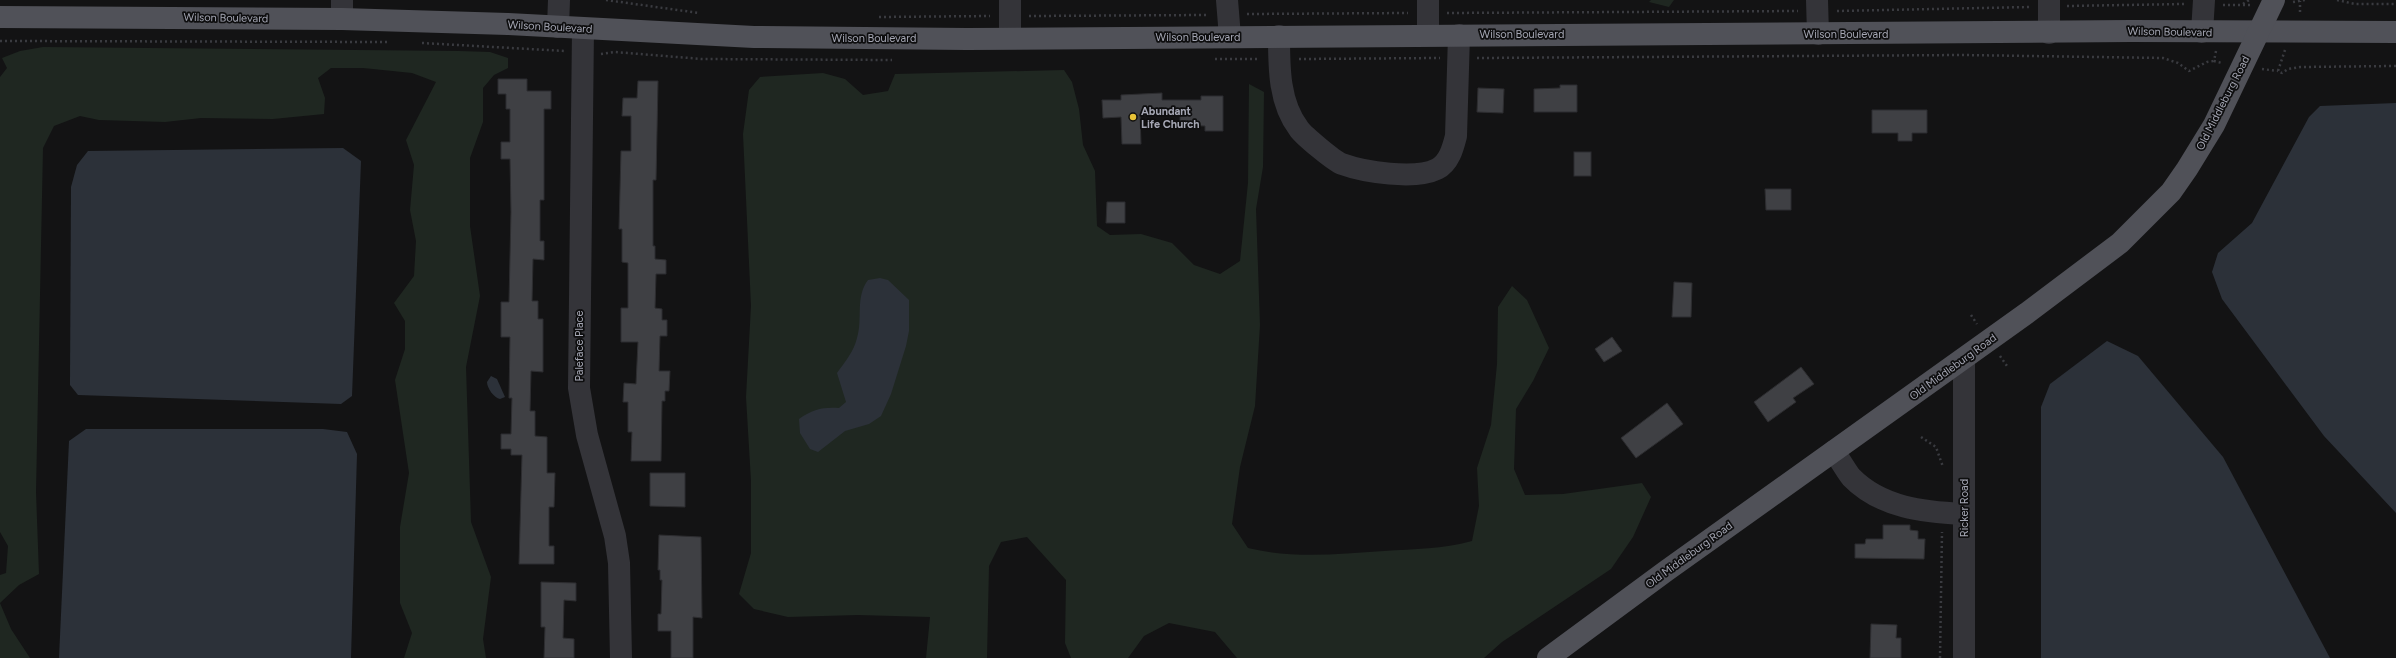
<svg xmlns="http://www.w3.org/2000/svg" width="2396" height="658" font-family="Figtree,sans-serif">
<style>
.green{fill:#1f2721}
.water{fill:#2c3139}
.building{fill:#3f4044;stroke:#2d2d30}
.lines{fill:none;stroke-linecap:round;stroke-linejoin:round}
.path{stroke:#3a3b40;stroke-width:2.5;stroke-dasharray:2 3;stroke-linecap:butt}
.minor{stroke:#343439;stroke-width:22}
.major{stroke:#505158;stroke-width:22}
.poi-dot{fill:#e7c237;stroke:#0e0e0f;stroke-width:1.5}
.labels{text-anchor:middle;dominant-baseline:central;stroke-width:3.5;stroke-linejoin:round;paint-order:stroke}
.street-label{font-size:11px;fill:#a5a7b4;stroke:#0e0e0f}
.poi-label{font-size:11px;font-weight:bold;fill:#a5a7b4;stroke:#0e0e0f;text-anchor:start}
</style>
<rect width="100%" height="100%" fill="#131314"/>
<g class="green">
<path d="M 1651,0 L 1674,0 L 1669,7 L 1649,2 Z"/>
<path d="M 43,47 L 459,51 L 490,52 L 508,58 L 508,68 L 494,75 L 483,88 L 483,122 L 470,158 L 470,226 L 480,296 L 466,367 L 471,522 L 491,577 L 483,639 L 486,658 L 404,658 L 412,633 L 400,603 L 400,527 L 409,473 L 395,380 L 405,349 L 405,321 L 394,303 L 414,276 L 416,241 L 410,210 L 414,165 L 406,140 L 436,82 L 412,73 L 363,68 L 331,68 L 318,78 L 325,98 L 324,114 L 273,119 L 201,118 L 165,122 L 99,120 L 80,116 L 54,126 L 43,148 L 36,492 L 39,574 L 19,585 L 0,603 L 11,629 L 30,658 L 0,658 L 0,575 L 6,573 L 8,546 L 0,532 L 0,77 L 7,68 L 2,58 L 20,51 Z"/>
<path d="M 1064,70 L 1072,82 L 1079,109 L 1083,145 L 1095,171 L 1097,226 L 1110,235 L 1141,234 L 1172,243 L 1194,265 L 1220,274 L 1240,261 L 1248,183 L 1249,84 L 1264,92 L 1263,167 L 1256,209 L 1260,325 L 1255,406 L 1240,467 L 1232,524 L 1248,548 C 1294,559 1337,554 1384,551 C 1415,549 1442,549 1472,541 L 1479,506 L 1477,468 L 1491,425 L 1497,364 L 1498,307 L 1512,286 L 1527,300 L 1549,348 L 1533,381 L 1516,409 L 1514,469 L 1525,495 L 1563,494 L 1642,483 L 1651,497 L 1633,537 L 1611,569 L 1502,642 L 1484,658 L 1237,658 L 1215,632 L 1169,623 L 1144,636 L 1128,658 L 1071,658 L 1065,643 L 1066,580 L 1027,537 L 1001,542 L 989,566 L 987,658 L 926,658 L 930,617 L 858,615 L 788,617 L 754,609 L 739,594 L 751,553 L 751,481 L 746,397 L 751,306 L 743,134 L 749,90 L 760,77 L 823,73 L 845,79 L 863,95 L 888,91 L 895,74 Z"/>
</g>
<g class="water">
<path d="M 2396,103 L 2396,513 L 2324,436 L 2222,299 L 2212,272 L 2218,253 L 2252,223 L 2309,117 L 2320,106 Z"/>
<path d="M 343,148 L 361,161 L 352,396 L 341,404 L 78,395 L 70,385 L 71,187 L 77,165 L 88,151 Z"/>
<path d="M 880,278 L 888,280 L 909,300 L 909,331 L 906,346 L 891,394 L 881,416 L 869,424 L 845,431 L 818,452 L 810,449 L 800,433 L 799,419 C 813,409 823,407 839,408 L 846,402 L 837,373 C 845,362 854,351 857,338 C 863,318 855,297 868,280 Z"/>
<path d="M 2107,341 L 2138,356 L 2223,457 L 2330,658 L 2041,658 L 2041,407 L 2050,384 Z"/>
<path d="M 491,376 L 497,379 L 505,397 L 500,399 C 494,398 487,388 487,382 Z"/>
<path d="M 86,429 L 323,429 L 347,432 L 357,454 L 351,658 L 59,658 L 69,441 Z"/>
</g>
<g class="building">
<path d="M 498,79 L 527,79 L 527,91 L 551,91 L 551,109 L 544,109 L 544,200 L 540,200 L 540,241 L 544,241 L 544,260 L 533,259 L 532,301 L 538,301 L 538,319 L 543,319 L 543,372 L 531,371 L 530,411 L 535,411 L 535,436 L 547,437 L 547,473 L 555,473 L 554,507 L 549,507 L 549,546 L 554,546 L 554,564 L 519,564 L 522,455 L 511,455 L 511,449 L 501,449 L 501,434 L 511,434 L 512,398 L 509,398 L 510,337 L 501,337 L 501,302 L 509,302 L 511,212 L 510,159 L 501,159 L 501,142 L 510,142 L 510,109 L 506,109 L 506,94 L 498,94 Z"/>
<path d="M 638,81 L 658,81 L 656,180 L 653,180 L 653,246 L 655,246 L 655,259 L 666,260 L 666,274 L 656,274 L 655,308 L 662,309 L 662,320 L 667,320 L 667,336 L 660,336 L 659,371 L 670,371 L 669,391 L 665,391 L 665,401 L 662,401 L 661,461 L 631,461 L 632,432 L 628,432 L 628,402 L 623,402 L 624,383 L 636,384 L 638,342 L 621,342 L 621,308 L 628,308 L 628,263 L 622,262 L 622,229 L 619,229 L 621,151 L 631,151 L 631,116 L 622,116 L 623,98 L 637,98 Z"/>
<path d="M 1560,85 L 1577,85 L 1577,112 L 1534,112 L 1534,89 L 1560,88 Z"/>
<path d="M 1478,88 L 1504,89 L 1503,113 L 1477,112 Z"/>
<path d="M 1162,93 L 1162,100 L 1201,100 L 1201,96 L 1223,96 L 1223,131 L 1205,131 L 1205,126 L 1180,125 L 1180,114 L 1140,115 L 1141,144 L 1122,144 L 1121,117 L 1103,118 L 1102,100 L 1121,100 L 1121,95 Z"/>
<path d="M 1872,110 L 1927,110 L 1927,133 L 1912,133 L 1912,141 L 1898,141 L 1898,133 L 1872,133 Z"/>
<rect x="1574" y="152" width="17" height="24"/>
<path d="M 1765,189 L 1791,189 L 1791,210 L 1766,210 Z"/>
<path d="M 1107,202 L 1125,202 L 1125,223 L 1106,223 Z"/>
<path d="M 1674,282 L 1692,283 L 1691,317 L 1672,317 Z"/>
<path d="M 1612,337 L 1622,351 L 1604,362 L 1595,349 Z"/>
<path d="M 1801,367 L 1814,384 L 1793,398 L 1796,402 L 1768,422 L 1754,402 Z"/>
<path d="M 1667,403 L 1683,424 L 1636,458 L 1621,438 Z"/>
<path d="M 650,473 L 685,473 L 685,507 L 650,506 Z"/>
<path d="M 1883,525 L 1910,525 L 1910,530 L 1918,531 L 1918,539 L 1925,539 L 1924,559 L 1855,558 L 1855,544 L 1865,544 L 1866,539 L 1883,539 Z"/>
<path d="M 659,535 L 701,537 L 702,618 L 693,617 L 693,658 L 671,658 L 671,631 L 658,631 L 658,614 L 661,614 L 662,580 L 660,580 L 660,570 L 658,570 Z"/>
<path d="M 541,582 L 576,583 L 576,601 L 564,600 L 563,638 L 574,639 L 574,658 L 544,658 L 545,627 L 541,627 Z"/>
<path d="M 1871,624 L 1897,625 L 1896,638 L 1901,638 L 1901,658 L 1870,658 Z"/>
</g>
<g class="lines">
<g class="path">
<path d="M 606,0 L 699,13"/>
<path d="M 2337,0 L 2355,4 L 2396,4"/>
<path d="M 2293,2 L 2305,0"/>
<path d="M 2243,4 L 2249,0"/>
<path d="M 2223,5 L 2250,5"/>
<path d="M 2067,6 L 2184,4"/>
<path d="M 1837,11 L 2030,7"/>
<path d="M 2300,12 L 2300,1"/>
<path d="M 1447,13 L 1798,11"/>
<path d="M 1247,14 L 1408,13"/>
<path d="M 1029,16 L 1208,15"/>
<path d="M 879,17 L 990,16"/>
<path d="M 0,41 L 387,42"/>
<path d="M 422,43 L 565,51"/>
<path d="M 2285,50 L 2278,71 L 2282,73 L 2288,69 L 2300,67 L 2396,66"/>
<path d="M 2216,51 L 2214,61 L 2222,63"/>
<path d="M 601,54 L 615,52 L 702,59 L 892,60"/>
<path d="M 1477,58 L 1963,55 L 2163,58 L 2178,63 L 2189,71 L 2207,62 L 2214,61"/>
<path d="M 1215,59 L 1260,59"/>
<path d="M 1299,59 L 1440,58"/>
<path d="M 2262,69 L 2278,71"/>
<path d="M 1971,315 L 1977,324"/>
<path d="M 2000,356 L 2007,366"/>
<path d="M 1921,437 L 1936,447 L 1943,467"/>
<path d="M 1940,658 L 1942,532"/>
</g>
<g class="minor">
<path d="M 1010,0 L 1010,38"/>
<path d="M 1227,0 L 1230,37"/>
<path d="M 1428,0 L 1428,35"/>
<path d="M 1817,0 L 1818,34"/>
<path d="M 2049,0 L 2049,33"/>
<path d="M 342,19 L 342,0"/>
<path d="M 558,27 L 559,0"/>
<path d="M 583,29 L 579,388 L 587,435 L 615,536 L 619,563 L 621,658"/>
<path d="M 2202,32 L 2204,0"/>
<path d="M 1279,36 C 1279,68 1279,103 1299,129 C 1304,136 1334,161 1342,164 C 1364,172 1415,180 1437,169 C 1449,163 1453,148 1456,136 L 1459,35"/>
<path d="M 1964,359 L 1964,658"/>
<path d="M 1834,451 C 1840,460 1845,469 1851,477 C 1881,508 1924,512 1964,514"/>
</g>
<g class="major">
<path d="M 0,17 L 342,19 L 508,24 L 754,37 L 967,39 L 2131,31 L 2396,32"/>
<path d="M 1548,658 L 1666,571 L 2027,313 L 2120,243 L 2171,192 L 2187,169 L 2214,125 L 2274,0"/>
</g>
</g>
<circle class="poi-dot" cx="1133" cy="117" r="4"/>
<g class="labels">
<g class="street-label">
<text transform="translate(226 18) rotate(1)">Wilson Boulevard</text>
<text transform="translate(550 27) rotate(3)">Wilson Boulevard</text>
<text transform="translate(2170 32) rotate(1)">Wilson Boulevard</text>
<text x="1522" y="34">Wilson Boulevard</text>
<text x="1846" y="34">Wilson Boulevard</text>
<text x="1198" y="37">Wilson Boulevard</text>
<text x="874" y="38">Wilson Boulevard</text>
<text transform="translate(2223 103) rotate(-63)">Old Middleburg Road</text>
<text transform="translate(579 346) rotate(-90)">Paleface Place</text>
<text transform="translate(1953 367) rotate(-36)">Old Middleburg Road</text>
<text transform="translate(1964 508) rotate(-90)">Ricker Road</text>
<text transform="translate(1689 555) rotate(-36)">Old Middleburg Road</text>
</g>
<g class="poi-label">
<text x="1141" y="111">Abundant<tspan x="1141" dy="13">Life Church</tspan></text>
</g>
</g>
</svg>
